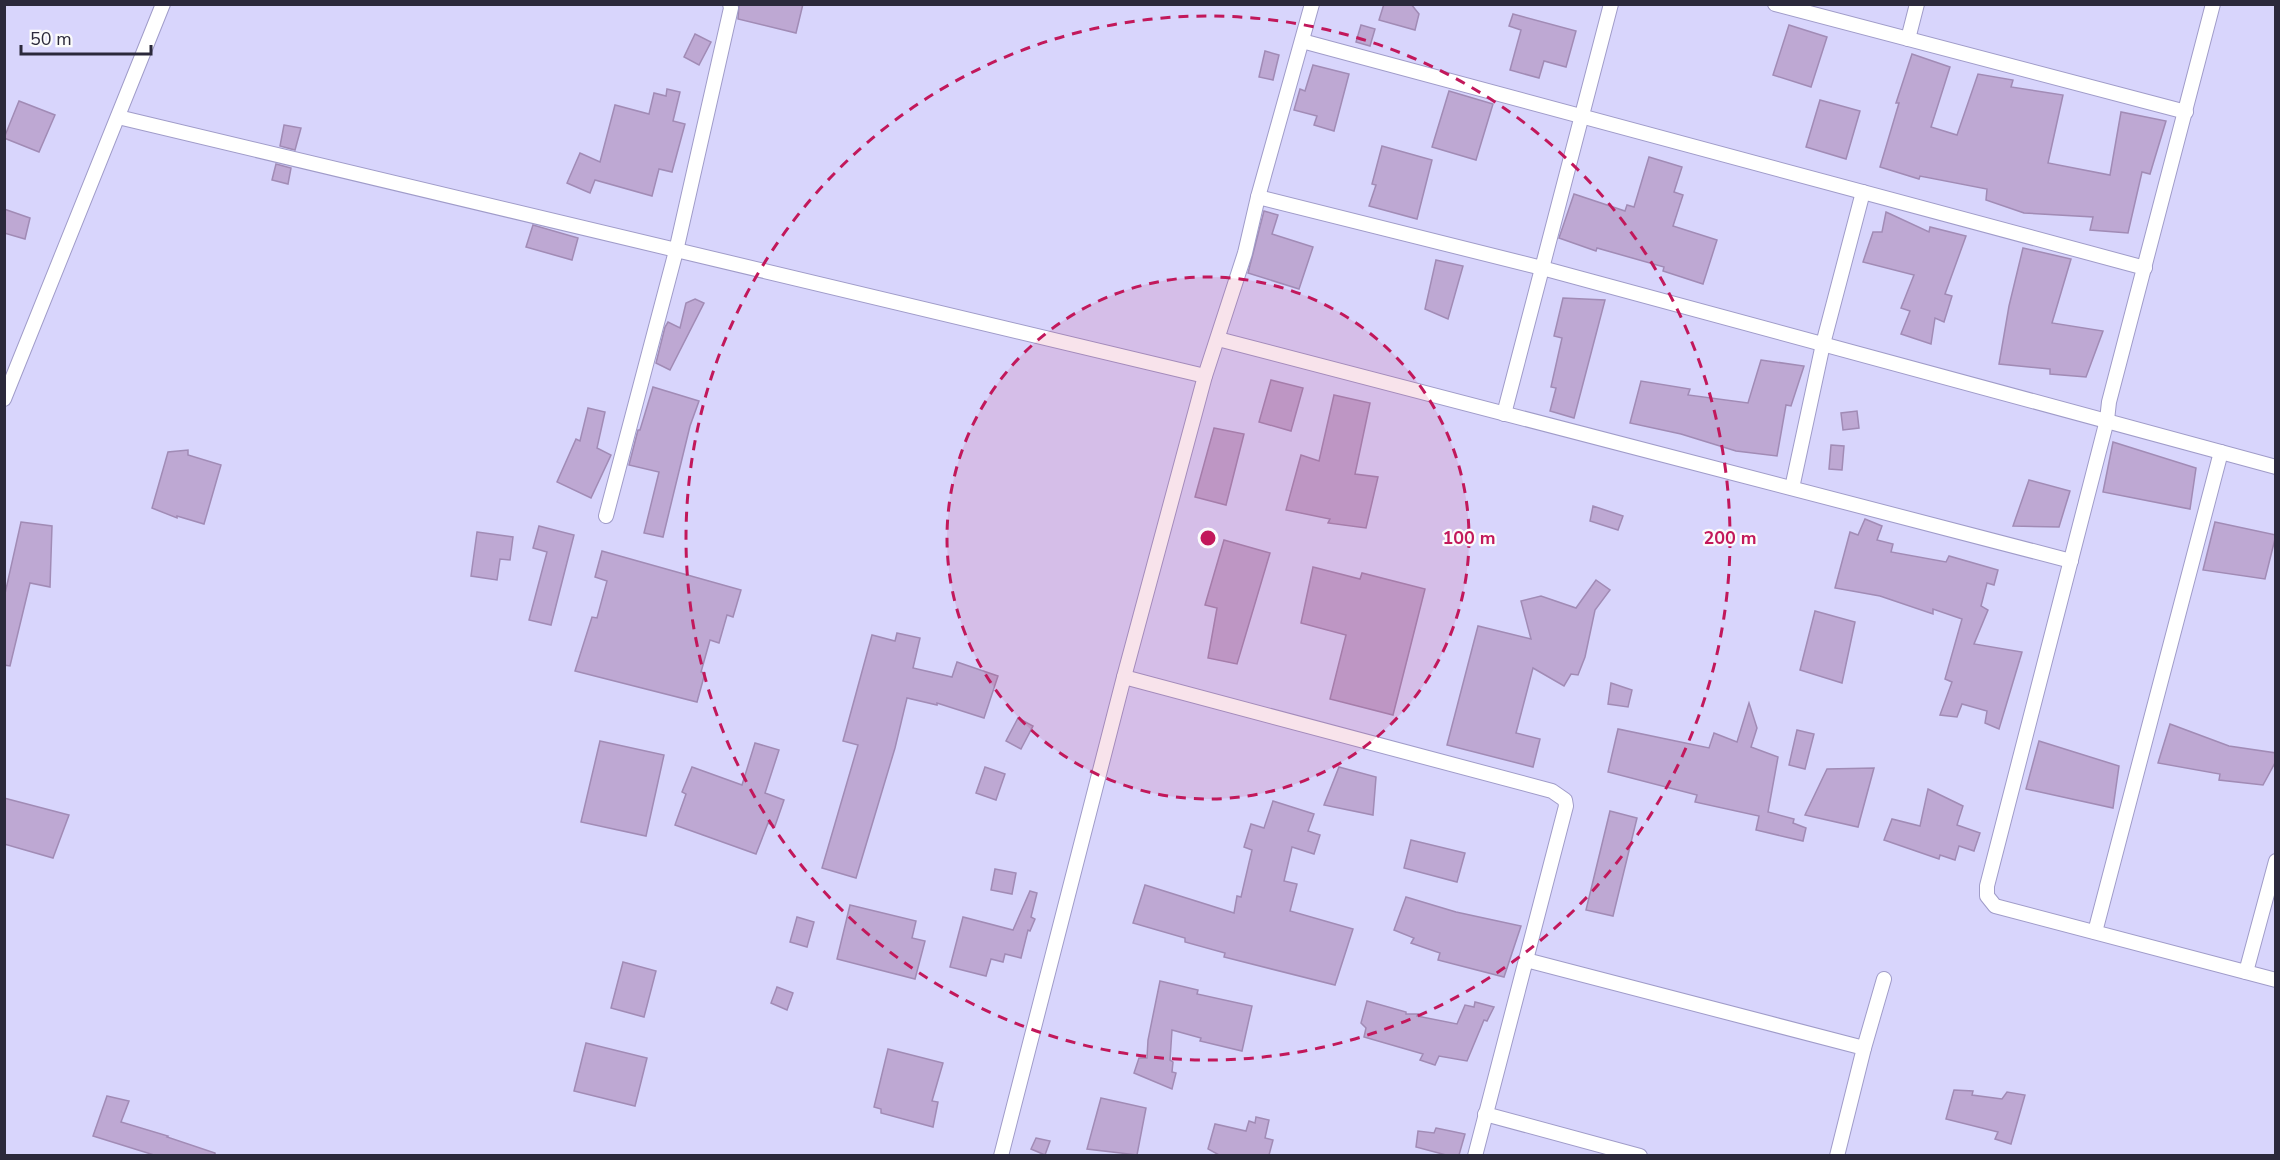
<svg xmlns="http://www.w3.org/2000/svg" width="2280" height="1160" font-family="'Nunito Sans',sans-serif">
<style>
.building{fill:#bea8d3;stroke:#a18bb5;stroke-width:1.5}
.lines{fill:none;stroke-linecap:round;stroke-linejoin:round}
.street-casing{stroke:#a09cc9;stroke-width:16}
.street{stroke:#fff;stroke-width:14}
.ring{fill:none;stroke:#c2185b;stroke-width:3;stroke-dasharray:10 8}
.centre{fill:#c2185b;stroke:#fbfbfb;stroke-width:3}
.ring-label{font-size:18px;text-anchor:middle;font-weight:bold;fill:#c2185b;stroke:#fbfbfb;stroke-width:4.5;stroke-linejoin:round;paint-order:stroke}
</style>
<rect width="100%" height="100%" fill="#d8d5fc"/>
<g class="building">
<path d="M 739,4 L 803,4 L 796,33 L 738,19 Z"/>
<path d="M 1384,4 L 1411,4 L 1419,14 L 1415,30 L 1379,20 Z"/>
<path d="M 1513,14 L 1576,31 L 1566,67 L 1544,61 L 1539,78 L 1510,70 L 1521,30 L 1509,26 Z"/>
<path d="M 1361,25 L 1375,29 L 1370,46 L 1356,42 Z"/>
<path d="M 1789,25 L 1827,37 L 1811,87 L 1773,75 Z"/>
<path d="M 695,34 L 711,42 L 699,65 L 684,57 Z"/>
<path d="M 1265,51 L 1279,55 L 1273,80 L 1259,77 Z"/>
<path d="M 1912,54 L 1950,67 L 1931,127 L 1957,135 L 1978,74 L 2013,80 L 2011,87 L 2063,95 L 2048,163 L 2110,175 L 2121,112 L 2166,121 L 2150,174 L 2142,172 L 2128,233 L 2090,230 L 2093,217 L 2024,213 L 1986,200 L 1987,189 L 1920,176 L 1919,179 L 1880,167 L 1899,103 L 1896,103 Z"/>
<path d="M 1313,65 L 1349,74 L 1334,131 L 1314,125 L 1317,116 L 1294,110 L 1300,89 L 1305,91 Z"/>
<path d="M 667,89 L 680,92 L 673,121 L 685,124 L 672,172 L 659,169 L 652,196 L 595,180 L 590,193 L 567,183 L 580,153 L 600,162 L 615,105 L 649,114 L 654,93 L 666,96 Z"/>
<path d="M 1449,91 L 1493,104 L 1476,160 L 1432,147 Z"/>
<path d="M 1820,100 L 1860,111 L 1846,159 L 1806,147 Z"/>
<path d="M 19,101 L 55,115 L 39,152 L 4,138 Z"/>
<path d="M 284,125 L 301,128 L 295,150 L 280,146 Z"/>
<path d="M 1382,146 L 1432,160 L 1417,219 L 1369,206 L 1376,185 L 1372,184 Z"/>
<path d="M 1649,157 L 1682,167 L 1674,192 L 1683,195 L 1673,226 L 1717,240 L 1703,284 L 1663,271 L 1664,267 L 1597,248 L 1596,251 L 1559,238 L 1574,194 L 1625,211 L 1627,205 L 1634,207 Z"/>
<path d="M 276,164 L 291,168 L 288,184 L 272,180 Z"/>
<path d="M 4,209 L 30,218 L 25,239 L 4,233 Z"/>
<path d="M 1264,211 L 1278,215 L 1272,234 L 1313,247 L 1299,289 L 1248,273 Z"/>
<path d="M 1886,212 L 1929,232 L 1930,227 L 1966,236 L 1945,294 L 1952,296 L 1944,322 L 1935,318 L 1931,344 L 1901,334 L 1910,311 L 1901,308 L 1914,275 L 1863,262 L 1873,232 L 1882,232 Z"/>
<path d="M 533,225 L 578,238 L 572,260 L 526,247 Z"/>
<path d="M 2023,248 L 2071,259 L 2052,323 L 2103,331 L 2086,377 L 2050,374 L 2050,369 L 1999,364 L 2009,306 Z"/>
<path d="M 1436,260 L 1463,266 L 1448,319 L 1425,309 Z"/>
<path d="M 1563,298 L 1605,300 L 1574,418 L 1550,411 L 1556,388 L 1551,387 L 1562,338 L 1554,336 Z"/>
<path d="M 695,299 L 704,303 L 670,370 L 656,363 L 665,327 L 668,322 L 680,328 L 686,303 Z"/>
<path d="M 1761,360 L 1804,366 L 1791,406 L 1786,405 L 1777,456 L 1736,451 L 1681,434 L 1630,423 L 1641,381 L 1690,389 L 1688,395 L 1748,403 Z"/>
<path d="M 1271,380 L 1303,388 L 1291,431 L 1259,422 Z"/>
<path d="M 653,387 L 699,401 L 690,426 L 663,537 L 644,533 L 659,472 L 629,465 L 638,430 L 640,430 Z"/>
<path d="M 1334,395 L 1370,403 L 1355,474 L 1378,477 L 1366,528 L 1328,523 L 1330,519 L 1286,510 L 1301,455 L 1319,461 Z"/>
<path d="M 588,408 L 605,412 L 597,448 L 611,455 L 591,498 L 557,482 L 576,439 L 580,441 Z"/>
<path d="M 1857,411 L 1859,428 L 1843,430 L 1841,413 Z"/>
<path d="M 1214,428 L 1244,434 L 1226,505 L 1195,497 Z"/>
<path d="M 2113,442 L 2196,468 L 2190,509 L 2103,492 Z"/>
<path d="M 1831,445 L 1844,446 L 1842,470 L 1829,469 Z"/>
<path d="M 188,450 L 188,455 L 221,465 L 204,524 L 177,516 L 177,518 L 152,508 L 168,452 Z"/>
<path d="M 2029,480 L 2070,491 L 2059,527 L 2013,526 Z"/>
<path d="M 1593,506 L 1623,516 L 1618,530 L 1590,521 Z"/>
<path d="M 1865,519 L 1882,526 L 1877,540 L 1893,544 L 1891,552 L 1946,562 L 1949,556 L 1998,570 L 1994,585 L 1987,583 L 1981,606 L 1988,610 L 1974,644 L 2022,652 L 1999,729 L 1985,723 L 1987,711 L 1962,704 L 1957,717 L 1940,715 L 1952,682 L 1945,679 L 1962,619 L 1933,609 L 1933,614 L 1880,596 L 1835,588 L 1850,532 L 1858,535 Z"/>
<path d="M 21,522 L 52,526 L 50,587 L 30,583 L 10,666 L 4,665 L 4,598 Z"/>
<path d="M 2215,522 L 2276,535 L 2265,579 L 2203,570 Z"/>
<path d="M 539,526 L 574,535 L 551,625 L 529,620 L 547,552 L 533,548 Z"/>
<path d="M 477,532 L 513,537 L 510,560 L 500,559 L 497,580 L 471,576 Z"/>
<path d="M 1224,540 L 1270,553 L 1237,664 L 1208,658 L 1217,608 L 1205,605 Z"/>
<path d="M 602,551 L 741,590 L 733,617 L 727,615 L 719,643 L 710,640 L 701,672 L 705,673 L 697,702 L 575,671 L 592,617 L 597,618 L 607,581 L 595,577 Z"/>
<path d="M 1313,567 L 1360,579 L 1362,573 L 1425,589 L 1393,715 L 1330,699 L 1346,635 L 1301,623 Z"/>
<path d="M 1596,580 L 1610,590 L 1595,610 L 1585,657 L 1578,675 L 1571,674 L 1564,686 L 1533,668 L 1516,733 L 1540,739 L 1533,767 L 1447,745 L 1478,626 L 1531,639 L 1521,601 L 1541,596 L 1576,608 Z"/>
<path d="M 1815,611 L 1855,622 L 1842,683 L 1800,670 Z"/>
<path d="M 897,633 L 920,638 L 913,668 L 952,677 L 957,662 L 998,676 L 984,718 L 937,703 L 937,705 L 907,698 L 895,748 L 856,878 L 822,868 L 858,745 L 843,741 L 872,635 L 895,641 Z"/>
<path d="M 1611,683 L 1632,690 L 1628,707 L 1608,704 Z"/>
<path d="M 1749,703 L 1757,728 L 1751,747 L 1778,757 L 1768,812 L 1794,819 L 1793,823 L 1806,828 L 1803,841 L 1756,830 L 1759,816 L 1695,802 L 1697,795 L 1608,772 L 1618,729 L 1709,748 L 1714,733 L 1737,742 Z"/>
<path d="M 1018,718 L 1033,726 L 1021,749 L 1006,741 Z"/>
<path d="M 2170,724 L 2229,746 L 2276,753 L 2276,761 L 2263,785 L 2219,780 L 2220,774 L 2158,763 Z"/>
<path d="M 1797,730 L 1814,734 L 1805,769 L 1789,765 Z"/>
<path d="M 600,741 L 664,755 L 646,836 L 581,822 Z"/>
<path d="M 2039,741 L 2119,766 L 2113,808 L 2026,789 Z"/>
<path d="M 755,743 L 779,750 L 765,793 L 784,800 L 775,826 L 768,823 L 756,854 L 675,825 L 686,794 L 682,792 L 692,767 L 742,785 Z"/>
<path d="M 985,767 L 1005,774 L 996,800 L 976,793 Z"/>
<path d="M 1339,767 L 1376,777 L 1373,815 L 1324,805 Z"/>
<path d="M 1874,768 L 1858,827 L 1805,815 L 1827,769 Z"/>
<path d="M 1928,789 L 1963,806 L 1957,825 L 1980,833 L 1974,851 L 1959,846 L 1955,860 L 1940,855 L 1939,859 L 1884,840 L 1892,819 L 1920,826 Z"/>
<path d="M 4,798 L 69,815 L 53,858 L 4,844 Z"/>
<path d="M 1273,801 L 1314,814 L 1308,831 L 1320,835 L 1314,854 L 1292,847 L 1284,881 L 1297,884 L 1290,911 L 1353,929 L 1335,985 L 1224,957 L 1225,953 L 1185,942 L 1185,938 L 1133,923 L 1145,885 L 1234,913 L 1237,896 L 1241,897 L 1252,850 L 1244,847 L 1251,824 L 1264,828 Z"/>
<path d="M 1610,811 L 1637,818 L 1613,916 L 1586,910 Z"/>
<path d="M 1411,840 L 1465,853 L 1457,882 L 1404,868 Z"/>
<path d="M 995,869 L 1016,873 L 1012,894 L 991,890 Z"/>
<path d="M 1030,891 L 1037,893 L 1031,917 L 1035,919 L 1030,931 L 1028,930 L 1021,958 L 1005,954 L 1003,962 L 991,959 L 986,976 L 950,967 L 963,917 L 1013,930 Z"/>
<path d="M 1406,897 L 1456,912 L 1521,926 L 1504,977 L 1438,960 L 1440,953 L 1411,943 L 1414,938 L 1394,930 Z"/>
<path d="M 850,905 L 916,921 L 912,938 L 925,941 L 915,979 L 837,959 Z"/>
<path d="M 797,917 L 814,922 L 807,947 L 790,942 Z"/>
<path d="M 623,962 L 656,971 L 644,1017 L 611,1008 Z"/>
<path d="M 1160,981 L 1198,990 L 1197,994 L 1252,1006 L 1242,1051 L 1200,1041 L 1201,1038 L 1172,1030 L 1170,1060 L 1173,1062 L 1172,1072 L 1176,1073 L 1172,1089 L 1134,1073 L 1139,1058 L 1147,1058 L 1148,1040 Z"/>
<path d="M 777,987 L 793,993 L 787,1010 L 771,1003 Z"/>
<path d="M 1367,1001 L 1406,1012 L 1406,1014 L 1418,1014 L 1417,1016 L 1457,1024 L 1465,1005 L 1474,1007 L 1475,1002 L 1494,1007 L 1487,1021 L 1484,1020 L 1467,1061 L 1439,1056 L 1435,1065 L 1420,1060 L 1423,1054 L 1364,1037 L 1366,1028 L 1361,1023 Z"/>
<path d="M 586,1043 L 647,1058 L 635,1106 L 574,1091 Z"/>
<path d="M 888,1049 L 943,1063 L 932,1101 L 938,1102 L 933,1127 L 881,1113 L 881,1109 L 874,1107 Z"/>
<path d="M 1954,1090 L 1973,1091 L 1972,1095 L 2002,1099 L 2007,1092 L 2025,1095 L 2011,1144 L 1995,1139 L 1998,1132 L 1946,1119 Z"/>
<path d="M 107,1096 L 129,1101 L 121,1122 L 168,1136 L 167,1137 L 215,1153 L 215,1155 L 154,1155 L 93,1136 Z"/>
<path d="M 1101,1098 L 1146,1108 L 1137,1155 L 1087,1149 Z"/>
<path d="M 1256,1117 L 1269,1120 L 1265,1138 L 1273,1140 L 1269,1155 L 1219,1155 L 1208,1149 L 1215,1124 L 1246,1131 L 1249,1121 L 1255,1123 Z"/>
<path d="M 1436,1128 L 1465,1134 L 1459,1155 L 1446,1155 L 1416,1147 L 1418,1131 L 1434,1133 Z"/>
<path d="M 1036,1138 L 1050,1141 L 1045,1155 L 1031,1149 Z"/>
</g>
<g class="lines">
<g class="street-casing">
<g id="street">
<path d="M 1775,4 L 2186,112"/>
<path d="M 2213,4 L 2109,402 L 2107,420 L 1987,886 L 1987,896 L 1995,906 L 2276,980"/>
<path d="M 1908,39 L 1917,4"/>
<path d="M 1302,41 L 2145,268"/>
<path d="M 118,117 L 1205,376"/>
<path d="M 1258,197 L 1542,268 L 2276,467"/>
<path d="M 1218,339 L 2071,561"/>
<path d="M 4,399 L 163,4"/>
<path d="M 1504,414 L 1611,4"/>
<path d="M 1792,488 L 1823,344 L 1863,192"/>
<path d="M 606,516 L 676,251 L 731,8 L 730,4"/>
<path d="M 1124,677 L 1552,791 L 1565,800 L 1566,806 L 1475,1156"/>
<path d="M 2095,932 L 2221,452"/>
<path d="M 1526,960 L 1864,1048 L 1837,1156"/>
<path d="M 2246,972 L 2276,861"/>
<path d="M 1864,1048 L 1884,979"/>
<path d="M 1485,1114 L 1640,1156"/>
<path d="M 1001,1156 L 1124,677 L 1205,376 L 1245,253 L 1258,197 L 1312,4"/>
</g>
</g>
<use href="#street" class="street"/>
</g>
<circle cx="1208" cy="538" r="261" fill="#c2185b" fill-opacity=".12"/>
<g class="ring">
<circle cx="1208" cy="538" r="261"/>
<circle cx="1208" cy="538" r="522"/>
</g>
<circle cx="1208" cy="538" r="9" class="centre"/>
<g class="ring-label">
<text x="1469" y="544">100 m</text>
<text x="1730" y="544">200 m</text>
</g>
<rect width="2280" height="1160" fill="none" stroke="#2b293b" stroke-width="12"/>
<path d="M21 45v9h130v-9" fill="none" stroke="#2b293b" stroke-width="3"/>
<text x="30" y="45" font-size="18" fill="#2b293b" stroke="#fbfbfb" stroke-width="4.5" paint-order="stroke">50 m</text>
</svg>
